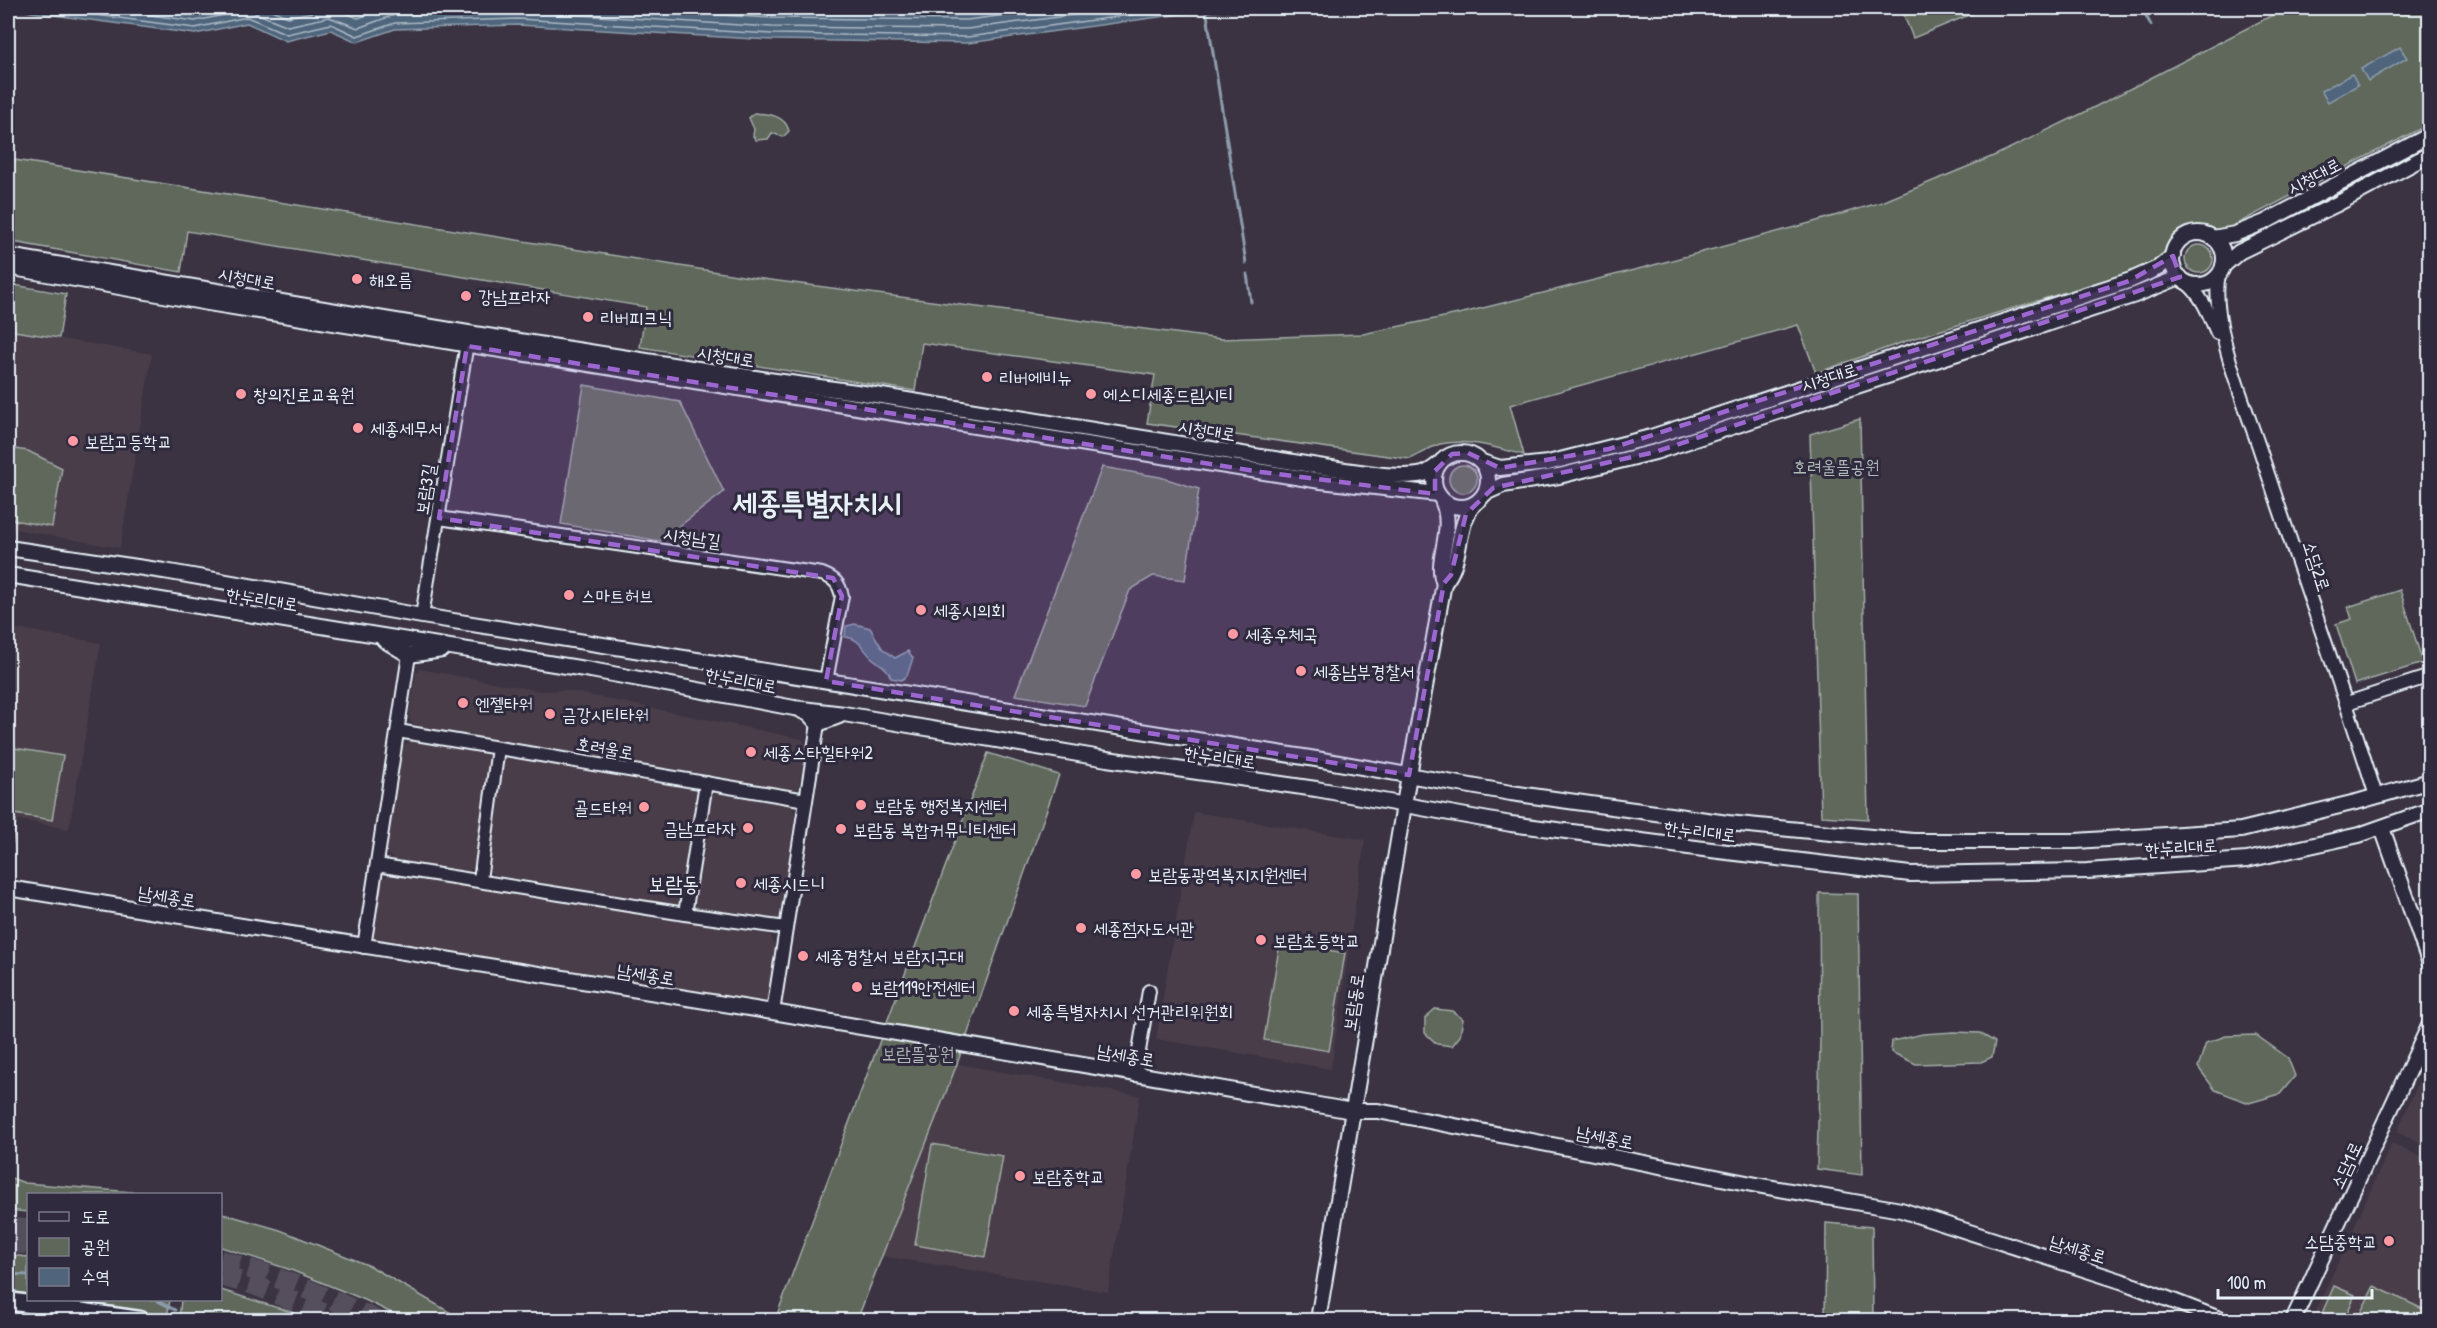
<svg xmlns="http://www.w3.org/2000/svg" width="2437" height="1328" font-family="'Patrick Hand','Poor Story',sans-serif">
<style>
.built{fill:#493e48}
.green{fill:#5e675a;stroke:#a3aca9;stroke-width:1.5}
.water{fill:#50657b;stroke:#8d9dad;stroke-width:1.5}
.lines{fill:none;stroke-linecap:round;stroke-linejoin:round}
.shore{stroke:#abb9c6;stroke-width:1.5}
.stream{stroke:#8d9dad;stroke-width:3}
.trunk-tunnel{stroke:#55505d;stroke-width:20;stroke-dasharray:20 10;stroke-linecap:butt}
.minor-casing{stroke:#e8f1f8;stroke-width:16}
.tertiary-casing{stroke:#e8f1f8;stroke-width:18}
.secondary-casing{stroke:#e8f1f8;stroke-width:21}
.minor{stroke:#2f2a3d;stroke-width:12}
.tertiary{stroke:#2f2a3d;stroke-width:14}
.secondary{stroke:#2f2a3d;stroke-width:16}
.marked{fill:#9c67d0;fill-opacity:0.2;stroke:#9c67d0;stroke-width:4.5;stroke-dasharray:12 8;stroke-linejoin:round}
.poi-dot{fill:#ff9aa2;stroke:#2f2a3d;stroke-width:2}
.labels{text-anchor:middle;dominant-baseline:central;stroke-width:6;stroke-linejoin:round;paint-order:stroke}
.street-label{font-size:18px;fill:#e8f1f8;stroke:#2f2a3d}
.poi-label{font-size:18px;fill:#e8f1f8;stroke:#2f2a3d;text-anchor:start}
.park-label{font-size:18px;fill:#b1bab9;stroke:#2f2a3d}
.quarter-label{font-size:21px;fill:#e8f1f8;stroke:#2f2a3d}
.town-label{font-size:30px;font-weight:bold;fill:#e8f1f8;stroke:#2f2a3d}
</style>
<rect width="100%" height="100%" fill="#3b3342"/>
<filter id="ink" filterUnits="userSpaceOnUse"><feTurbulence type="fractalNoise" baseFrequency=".0167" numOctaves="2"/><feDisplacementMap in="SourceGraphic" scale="12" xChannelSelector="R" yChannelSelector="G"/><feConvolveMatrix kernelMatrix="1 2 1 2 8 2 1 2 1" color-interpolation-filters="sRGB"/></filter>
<g filter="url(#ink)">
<g class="built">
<path d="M 8,330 L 152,354 L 120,548 L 8,528 Z"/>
<path d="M 8,627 L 101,643 L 69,829 L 8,818 Z"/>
<path d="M 420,669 L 540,691 L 564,690 L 802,739 L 808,747 L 798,789 L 791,792 L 416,727 L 410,721 L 409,715 L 416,673 Z"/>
<path d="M 414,739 L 487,752 L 491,762 L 476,866 L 467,872 L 395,860 L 388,854 L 386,848 L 401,753 L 404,745 Z"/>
<path d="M 513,754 L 696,787 L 699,797 L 682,904 L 676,907 L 494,875 L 487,869 L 500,767 L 503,760 Z"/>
<path d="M 719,792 L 792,804 L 795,815 L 781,919 L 778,921 L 699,913 L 691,901 L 709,797 Z"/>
<path d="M 1194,812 L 1365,840 L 1331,1069 L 1156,1039 Z"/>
<path d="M 394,872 L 770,935 L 775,946 L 767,999 L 758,1005 L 381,943 L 374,937 L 373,931 L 380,886 L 383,878 Z"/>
<path d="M 2429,1058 L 2429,1148 L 2397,1132 Z"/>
<path d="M 957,1064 L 1140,1096 L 1108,1292 L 881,1256 Z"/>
<path d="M 2392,1143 L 2429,1161 L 2429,1320 L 2312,1320 Z"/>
</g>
<g class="green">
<path d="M 1901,8 L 1986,8 L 1913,38 Z"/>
<path d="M 2286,8 L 2429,8 L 2429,124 L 2223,231 C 2193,225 2173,225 2162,258 L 2144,268 L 1912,339 L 1816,373 L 1798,325 L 1510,405 L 1524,455 C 1498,448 1467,438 1440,444 C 1430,447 1419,455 1410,459 L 1147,423 L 1155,375 L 922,343 L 915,391 L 640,347 L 646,307 L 187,231 L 181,272 L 8,241 L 8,159 L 755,278 L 1221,339 L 1363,334 L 1463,313 L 1650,266 L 1810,223 L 1882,202 L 1996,155 L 2083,113 Z"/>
<path d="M 754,113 C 769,114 785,115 789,131 L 783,137 L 772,133 L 768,139 L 756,140 L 753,136 L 754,129 L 749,118 Z"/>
<circle cx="2199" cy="259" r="14"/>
<path d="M 8,284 L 66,294 L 59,338 L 8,330 Z"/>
<path d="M 584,385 L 680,402 L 724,492 L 660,541 L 561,524 Z"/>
<path d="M 1860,419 L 1868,819 L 1821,816 L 1810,434 Z"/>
<path d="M 8,448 L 28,451 L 62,468 L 52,527 L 8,519 Z"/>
<circle cx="1463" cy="479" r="14"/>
<path d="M 1102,467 L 1160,477 L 1199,489 L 1185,580 L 1153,576 L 1130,590 L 1085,706 L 1015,695 Z"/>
<path d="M 2400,590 L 2423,663 L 2355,684 L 2336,624 L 2352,619 L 2348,607 Z"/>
<path d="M 8,747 L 63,756 L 52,820 L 8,813 Z"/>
<path d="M 988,753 L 1059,775 L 957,1064 L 857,1320 L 775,1320 Z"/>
<path d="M 8,818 L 16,820 L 9,866 L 8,865 Z"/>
<path d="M 1819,893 L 1858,894 L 1862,1175 L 1817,1169 L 1820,1042 Z"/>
<path d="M 1280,942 L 1345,953 L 1329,1051 L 1264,1040 Z"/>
<path d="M 1435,1009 L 1452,1011 L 1463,1019 L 1460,1036 L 1452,1046 L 1437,1044 L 1425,1033 L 1425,1018 Z"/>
<path d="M 1954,1032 L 1980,1033 L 1995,1042 L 1992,1057 L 1981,1062 L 1916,1064 L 1891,1052 L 1892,1041 L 1923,1034 Z"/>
<path d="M 2256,1035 L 2288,1058 L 2295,1076 L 2280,1094 L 2249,1103 L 2215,1090 L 2198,1067 L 2206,1043 L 2226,1036 Z"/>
<path d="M 932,1144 L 1003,1156 L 985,1257 L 915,1245 Z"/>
<path d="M 8,1177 L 25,1183 L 155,1194 L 28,1194 L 28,1212 L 8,1210 Z"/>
<path d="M 221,1213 L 280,1230 L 370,1266 L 463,1320 L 406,1320 L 365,1300 L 291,1270 L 221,1247 Z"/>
<path d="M 1826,1223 L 1872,1227 L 1873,1320 L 1825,1320 Z"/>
<path d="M 8,1255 L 28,1257 L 28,1294 L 8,1291 Z"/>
<path d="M 2334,1286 L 2355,1295 L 2344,1320 L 2319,1320 Z"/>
<path d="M 2374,1286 L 2429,1312 L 2429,1320 L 2357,1320 Z"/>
<path d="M 221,1290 L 291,1312 L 308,1320 L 179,1320 L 181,1300 L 220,1300 Z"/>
<path d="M 71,1300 L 170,1300 L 167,1316 Z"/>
</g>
<g class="water">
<path d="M 16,8 L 1249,8 L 1181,14 L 968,43 L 772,40 L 518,25 L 395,29 L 357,42 L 331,30 L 286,41 L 247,23 L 195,34 L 31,12 Z"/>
<path d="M 2400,47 L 2407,58 L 2368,81 L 2361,69 Z"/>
<path d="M 2352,74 L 2358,85 L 2328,102 L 2321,91 Z"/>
<path d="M 855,624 L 870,628 L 882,648 L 895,658 L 908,651 L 913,658 L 907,676 L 901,680 L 891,678 C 887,666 880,665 871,657 C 862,648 859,638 845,637 L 846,626 Z"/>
</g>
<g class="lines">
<g class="shore">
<path d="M 43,8 L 195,28 L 247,17 L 287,34 L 331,24 L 357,36 L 395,23 L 518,19 L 772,34 L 968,37 L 1182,8"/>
<path d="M 99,8 L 195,21 L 248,10 L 288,26 L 329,17 L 358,28 L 394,15 L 518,11 L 772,27 L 967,29 L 1126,8"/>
<path d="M 267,8 L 288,17 L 333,8 L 358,18 L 388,8"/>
<path d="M 606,8 L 773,18 L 967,20 L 1059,8"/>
</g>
<g class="stream">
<path d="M 1206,8 L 1246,263"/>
<path d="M 2146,16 L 2151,25"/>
<path d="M 1247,274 L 1251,302"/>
<path d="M 8,1274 L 28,1275"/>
<path d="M 156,1300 L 175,1310"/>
</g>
<g class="trunk-tunnel">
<path d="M 8,1228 L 28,1229"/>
<path d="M 8,1243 L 28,1244"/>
<path d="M 220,1260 C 275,1275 326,1296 376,1320"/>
<path d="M 220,1276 L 254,1285 L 341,1320"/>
</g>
<g class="minor-casing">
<g id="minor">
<path d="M 2219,274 C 2209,319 2245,405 2260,450 C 2298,566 2340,680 2376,796"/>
<path d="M 2187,283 C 2203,297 2209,314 2217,333"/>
<path d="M 439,518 L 822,574 C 835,579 839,583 842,596 L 826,681"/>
<path d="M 422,616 L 468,337"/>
<path d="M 2347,703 L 2430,676"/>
<path d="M 398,731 L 806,800"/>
<path d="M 377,865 L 685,914 L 786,928"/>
<path d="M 480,880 L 498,748"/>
<path d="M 685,914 L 706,783"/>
<path d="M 364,947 L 409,655"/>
<path d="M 773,1012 L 818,724"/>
<path d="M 1135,1075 L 1149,991"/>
</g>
</g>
<g class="tertiary-casing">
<g id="tertiary">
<circle cx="2198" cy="259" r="26"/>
<path d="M 2213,238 L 2235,234 L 2265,222 L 2430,135"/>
<path d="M 8,256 L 468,333 L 768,380 L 863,393 L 1324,467 C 1350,470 1399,480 1423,474 C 1429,472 1434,468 1439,464"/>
<path d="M 2223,266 L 2239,252 L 2335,205 L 2430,154"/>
<path d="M 8,267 L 208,303 L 1124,450 L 1321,481 L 1438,494"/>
<circle cx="1461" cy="480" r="27"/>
<path d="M 1482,462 L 1500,468 L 1548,463 L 1651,437 L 2131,280 L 2158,268 L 2173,256"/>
<path d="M 1485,493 L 1503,485 L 1559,476 L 1655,452 L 2135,295 L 2180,277"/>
<path d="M 1442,500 C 1456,532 1433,561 1444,583"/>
<path d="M 8,548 L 164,571 L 422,616 L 1316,759 L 1511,793 L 1728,823 L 1913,841 L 2076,841 L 2241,830 L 2360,801 L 2430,781"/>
<path d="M 8,575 L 591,670 L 794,708 L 844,714 L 1107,759 L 1316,789 L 1511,824 L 1719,851 L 1910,874 L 2087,871 L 2247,860 L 2359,835 L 2430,810"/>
<path d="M 1444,583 C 1463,562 1455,527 1474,504"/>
<path d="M 384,640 L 409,655 L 442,650"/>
<path d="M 802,711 L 809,714 L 818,724 L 839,716"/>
<path d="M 2382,828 L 2430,964"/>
<path d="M 8,888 L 773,1012 L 1324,1106 L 1352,1111 L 1378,1111 L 1762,1186 L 1901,1210 L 2124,1282 L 2222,1320"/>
<path d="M 1318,1320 L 1409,775 L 1444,583"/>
<path d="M 2293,1320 L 2430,1024"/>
</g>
</g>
<g class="secondary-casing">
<path id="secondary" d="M 8,1301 L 140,1320"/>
</g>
<use href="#minor" class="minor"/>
<use href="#tertiary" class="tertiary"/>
<use href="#secondary" class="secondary"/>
</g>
</g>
<path class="marked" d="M 2173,256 L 2180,277 L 1655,452 L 1493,488 L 1466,514 L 1451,575 L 1444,583 L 1409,775 L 826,681 L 842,596 L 833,578 L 439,518 L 467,346 L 1261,472 L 1435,494 L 1435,471 L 1452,454 L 1468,453 L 1500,468 L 1609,449 L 2129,281 Z"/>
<g class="poi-dot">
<circle cx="357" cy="279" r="6"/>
<circle cx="466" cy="296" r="6"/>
<circle cx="588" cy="317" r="6"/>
<circle cx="987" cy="377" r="6"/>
<circle cx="241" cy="394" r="6"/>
<circle cx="1091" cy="394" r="6"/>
<circle cx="358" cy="428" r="6"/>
<circle cx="73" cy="441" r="6"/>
<circle cx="569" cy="595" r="6"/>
<circle cx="921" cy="610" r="6"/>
<circle cx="1233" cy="634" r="6"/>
<circle cx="1301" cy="671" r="6"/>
<circle cx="463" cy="703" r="6"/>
<circle cx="550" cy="714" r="6"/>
<circle cx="751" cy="752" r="6"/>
<circle cx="861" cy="805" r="6"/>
<circle cx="644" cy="807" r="6"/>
<circle cx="748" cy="828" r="6"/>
<circle cx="841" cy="829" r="6"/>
<circle cx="1136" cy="874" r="6"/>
<circle cx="741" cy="883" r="6"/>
<circle cx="1081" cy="928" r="6"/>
<circle cx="1261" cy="940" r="6"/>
<circle cx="803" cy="956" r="6"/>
<circle cx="857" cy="987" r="6"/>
<circle cx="1014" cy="1011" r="6"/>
<circle cx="1020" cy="1176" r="6"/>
<circle cx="2389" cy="1241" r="6"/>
</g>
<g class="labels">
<g class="street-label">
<text transform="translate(2314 176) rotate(-28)">시청대로</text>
<text transform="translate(247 278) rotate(10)">시청대로</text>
<text transform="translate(726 356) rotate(9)">시청대로</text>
<text transform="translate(1829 377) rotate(-18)">시청대로</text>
<text transform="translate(1207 430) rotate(9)">시청대로</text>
<text transform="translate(425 489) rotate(-81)">보람3길</text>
<text transform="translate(692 537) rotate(8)">시청남길</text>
<text transform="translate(2317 566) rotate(72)">소담2로</text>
<text transform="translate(262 599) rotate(9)">한누리대로</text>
<text transform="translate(741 680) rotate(11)">한누리대로</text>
<text transform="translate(605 748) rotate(10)">호려울로</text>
<text transform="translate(1220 757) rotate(8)">한누리대로</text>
<text transform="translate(1700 831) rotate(7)">한누리대로</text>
<text transform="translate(2181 847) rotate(-4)">한누리대로</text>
<text transform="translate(167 896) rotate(9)">남세종로</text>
<text transform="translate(646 974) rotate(9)">남세종로</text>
<text transform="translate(1353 1002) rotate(-81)">보람동로</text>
<text transform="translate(1126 1055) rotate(10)">남세종로</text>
<text transform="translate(1605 1137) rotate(11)">남세종로</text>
<text transform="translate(2346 1165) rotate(-65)">소담1로</text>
<text transform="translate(2078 1249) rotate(17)">남세종로</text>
</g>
<g class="poi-label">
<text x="369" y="279">해오름</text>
<text x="478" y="296">강남프라자</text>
<text x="600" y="317">리버피크닉</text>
<text x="999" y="377">리버에비뉴</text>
<text x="253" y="394">창의진로교육원</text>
<text x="1103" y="394">에스디세종드림시티</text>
<text x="370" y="428">세종세무서</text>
<text x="85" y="441">보람고등학교</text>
<text x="581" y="595">스마트허브</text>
<text x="933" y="610">세종시의회</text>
<text x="1245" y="634">세종우체국</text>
<text x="1313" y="671">세종남부경찰서</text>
<text x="475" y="703">엔젤타워</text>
<text x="562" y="714">금강시티타워</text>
<text x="763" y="752">세종스타힐타워2</text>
<text x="873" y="805">보람동 행정복지센터</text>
<text x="632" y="807" text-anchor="end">골드타워</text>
<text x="736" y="828" text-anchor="end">금남프라자</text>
<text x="853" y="829">보람동 복합커뮤니티센터</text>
<text x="1148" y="874">보람동광역복지지원센터</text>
<text x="753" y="883">세종시드니</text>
<text x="1093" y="928">세종점자도서관</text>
<text x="1273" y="940">보람초등학교</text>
<text x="815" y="956">세종경찰서 보람지구대</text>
<text x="869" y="987">보람119안전센터</text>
<text x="1026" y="1011">세종특별자치시 선거관리위원회</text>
<text x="1032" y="1176">보람중학교</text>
<text x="2377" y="1241" text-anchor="end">소담중학교</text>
</g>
<g class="park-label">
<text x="1836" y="466">호려울뜰공원</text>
<text x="918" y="1053">보람뜰공원</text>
</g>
<g class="quarter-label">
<text x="674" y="883">보람동</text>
</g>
<g class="town-label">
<text x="817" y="502">세종특별자치시</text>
</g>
</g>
<rect width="2437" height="1328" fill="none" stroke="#2f2a3d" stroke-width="30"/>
<rect x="15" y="15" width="2407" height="1298" fill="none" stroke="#e8f1f8" stroke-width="2" filter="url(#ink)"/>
<rect x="27" y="1193" width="195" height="108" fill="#2f2a3d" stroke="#797a88" stroke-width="1.5"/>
<rect x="39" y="1212" width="30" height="9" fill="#2f2a3d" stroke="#797a88" stroke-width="1.5"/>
<text x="81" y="1223" font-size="18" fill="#e8f1f8">도로</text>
<rect x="39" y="1238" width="30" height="18" fill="#5e675a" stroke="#797a88" stroke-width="1.5"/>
<text x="81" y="1253" font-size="18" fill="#e8f1f8">공원</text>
<rect x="39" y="1268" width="30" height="18" fill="#50657b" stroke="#797a88" stroke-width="1.5"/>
<text x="81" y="1283" font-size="18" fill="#e8f1f8">수역</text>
<path d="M2218 1289v9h154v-9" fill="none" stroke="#e8f1f8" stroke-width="3"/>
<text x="2227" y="1289" font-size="18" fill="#e8f1f8" stroke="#2f2a3d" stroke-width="4.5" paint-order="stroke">100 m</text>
</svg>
